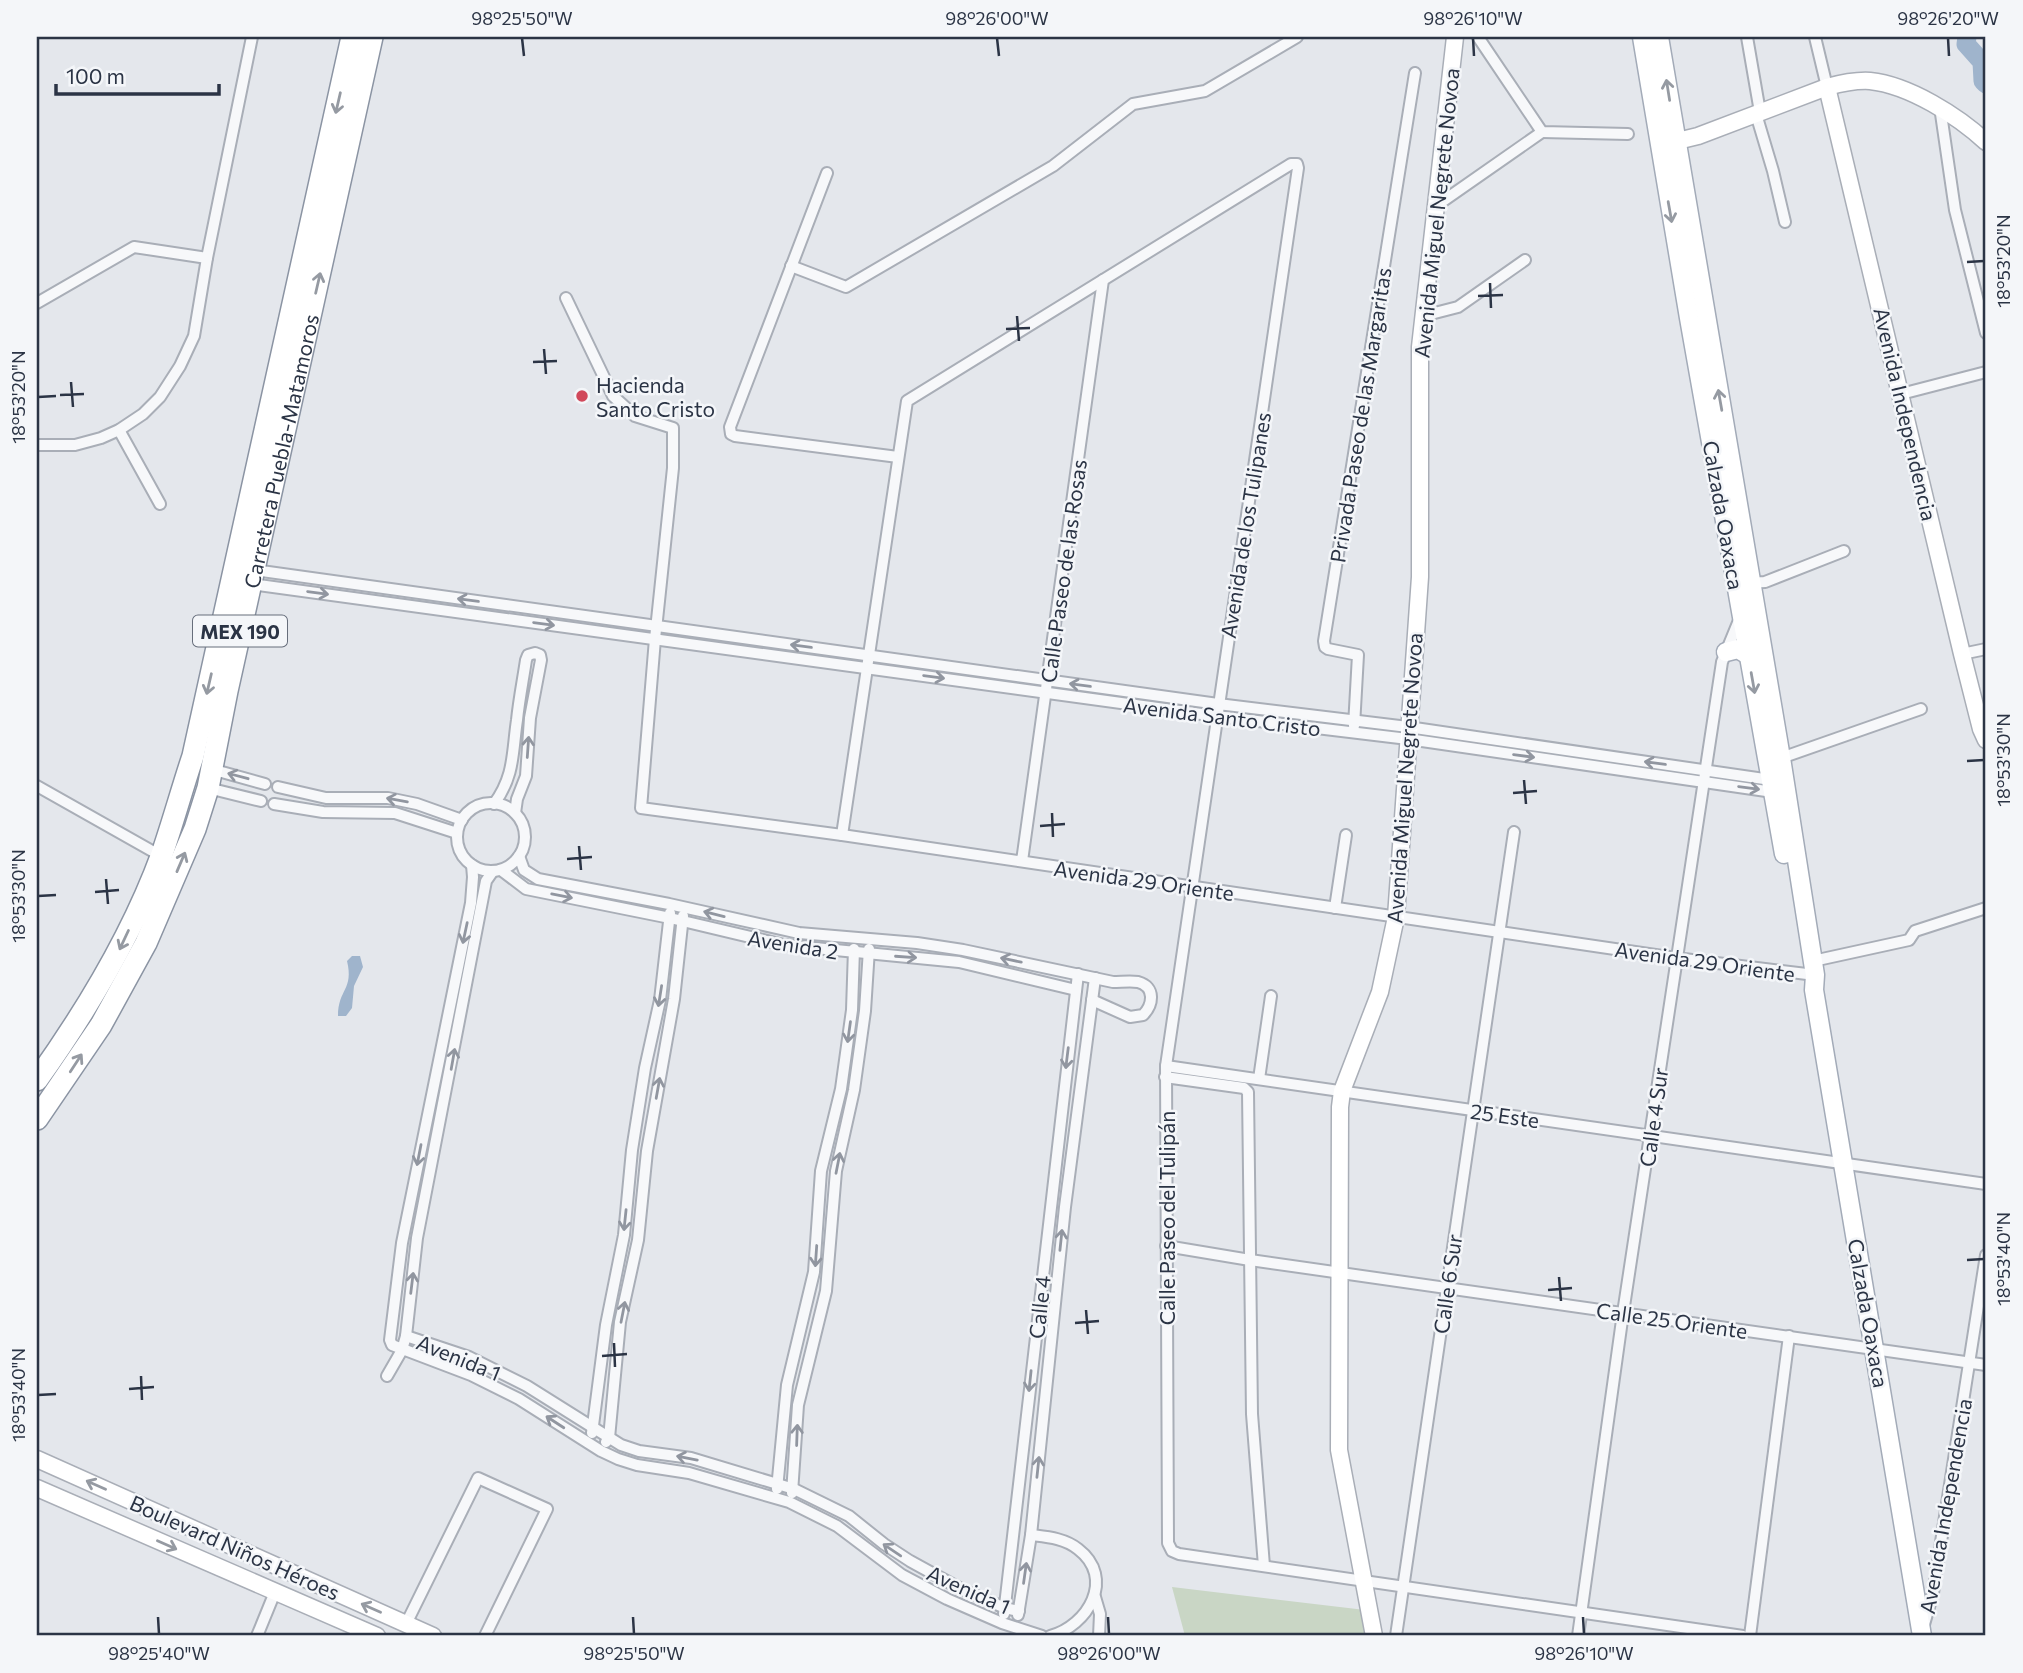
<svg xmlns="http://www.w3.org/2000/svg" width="2023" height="1673" font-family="Commissioner,sans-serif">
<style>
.green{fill:#c9d6c5}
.water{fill:#9fb4cc}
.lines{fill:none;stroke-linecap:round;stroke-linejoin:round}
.river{stroke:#9fb4cc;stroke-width:19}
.street-casing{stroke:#a9aeb7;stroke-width:14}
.secondary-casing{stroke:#a9aeb7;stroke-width:19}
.primary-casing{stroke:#a3abb8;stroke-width:21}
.highway-casing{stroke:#8b94a3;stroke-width:24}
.street{stroke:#f7f8fa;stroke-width:10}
.secondary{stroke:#fff;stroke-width:16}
.primary{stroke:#fff;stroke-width:18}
.highway{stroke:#fff;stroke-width:21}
.oneway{stroke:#959aa2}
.oneway2{stroke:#9196a0}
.ticks{fill:none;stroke:#2b3445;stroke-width:2.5}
.poi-dot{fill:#d1495b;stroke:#f4f6f9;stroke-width:2.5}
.labels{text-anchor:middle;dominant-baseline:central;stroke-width:5;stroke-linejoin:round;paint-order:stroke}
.shield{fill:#f4f6f9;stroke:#676e7b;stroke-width:2}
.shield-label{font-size:19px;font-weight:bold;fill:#2b3445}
.street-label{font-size:21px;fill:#2b3445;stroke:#f4f6f9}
.poi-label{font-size:21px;fill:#2b3445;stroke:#f4f6f9;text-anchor:start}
.neatline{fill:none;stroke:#2b3445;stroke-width:2.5}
.ticks-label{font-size:18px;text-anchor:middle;fill:#2b3445}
</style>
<rect width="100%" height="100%" fill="#e4e7ec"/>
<path class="green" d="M 1172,1587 L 1365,1610 L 1370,1636 L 1185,1636 Z"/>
<path class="water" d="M 352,956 L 360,956 L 363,967 L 354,986 L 352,1008 L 346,1016 L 338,1016 C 338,989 354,990 347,961 Z"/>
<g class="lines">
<path class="river" d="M 1967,37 L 1966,44 L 1982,62 L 1983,81 L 1986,84"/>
<g class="street-casing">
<g id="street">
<path d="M 1478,37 L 1542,132 L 1628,134"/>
<path d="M 1747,37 L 1760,112"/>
<path d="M 1815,37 L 1827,87"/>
<path d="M 1940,107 L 1955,210 L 1986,333"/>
<path d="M 1756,114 L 1773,171 L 1785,222"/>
<path d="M 827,173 L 730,427 L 731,434 L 735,436 L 898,457"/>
<path d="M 1436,206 L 1542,132"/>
<path d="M 791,266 L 846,287 L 1053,166 L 1133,104 L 1205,91 L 1297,37"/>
<path d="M 566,298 L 613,396 L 635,416 L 673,428 L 673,468 L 655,639 L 641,808 L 842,835 L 1676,958 L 1815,975"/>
<path d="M 37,303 L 134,247 L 207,258"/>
<path d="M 1423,316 L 1458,307 L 1525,260"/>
<path d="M 1901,394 L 1986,372"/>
<path d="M 119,430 L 160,504"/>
<path d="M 37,445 L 75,445 L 101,438 L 119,430 L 143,414 L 160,397 L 180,366 L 194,336 L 207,258 L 252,37"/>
<path d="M 254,570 L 1218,704 L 1408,727 L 1771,780"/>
<path d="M 1749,583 L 1765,582 L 1844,551"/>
<path d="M 251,584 L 1216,716 L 1408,739 L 1773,792"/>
<path d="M 1962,654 L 1986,649"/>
<path d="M 1354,726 L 1358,655 L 1328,649 L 1325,647 L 1324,641 L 1415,73"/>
<path d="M 1781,758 L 1921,709"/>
<path d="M 211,769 L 265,784"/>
<path d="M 37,786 L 161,856"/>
<path d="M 278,787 L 326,798 L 388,798 L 417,804 L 462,820"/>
<path d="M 208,788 L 261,801"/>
<circle cx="491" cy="837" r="34"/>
<path d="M 274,804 L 323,812 L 395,813 L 457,833"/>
<path d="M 494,804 C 515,775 512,753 517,720 C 519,700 523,680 526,660 L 528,655 L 535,653 L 540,655 L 541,660 L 530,718 L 526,776 L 517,799 L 515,813"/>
<path d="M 842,835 L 907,401 L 1291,164 L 1297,164 L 1298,168 L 1166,1066 L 1168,1543 L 1172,1551 L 1179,1554 L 1743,1636"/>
<path d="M 519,856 L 524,870 L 538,879 L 669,904 L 799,933 L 917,943 L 963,950 L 1113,982 C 1121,982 1131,981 1138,982 C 1156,987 1153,1005 1143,1015 L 1130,1017 L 1092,1000"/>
<path d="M 1022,861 L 1103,280"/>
<path d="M 472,865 L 473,877 L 471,903 L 402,1243 L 390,1340 L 392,1345 L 471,1375 L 519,1399 L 601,1451 L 618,1459 L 637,1465 L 689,1473 L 789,1502 L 837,1526 L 902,1575 L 947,1599 L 1002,1623 L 1042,1636"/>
<path d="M 501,870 L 526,889 L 670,918 L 784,945 L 959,962 L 1076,990"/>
<path d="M 1335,908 L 1346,835"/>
<path d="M 1813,961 L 1909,940 L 1915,931 L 1986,908"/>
<path d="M 1166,1066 L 1986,1184"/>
<path d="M 1165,1077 L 1244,1088 L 1248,1092 L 1252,1414 L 1264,1566"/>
<path d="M 1259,1079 L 1271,996"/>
<path d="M 1166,1246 L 1250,1260 L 1986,1365"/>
<path d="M 406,1336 L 469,1357 L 527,1386 L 621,1445 L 639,1451 L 691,1458 L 794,1489 L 849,1516 L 884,1544 L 910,1561 L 961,1589 L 1005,1608 L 1019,1611"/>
<path d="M 387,1376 L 402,1350 L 406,1336 L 417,1238 L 486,881 L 493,871"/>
<path d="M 592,1433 L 606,1325 L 624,1235 L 632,1150 L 645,1068 L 660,1000 L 670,913"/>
<path d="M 606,1442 L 609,1438 L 620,1322 L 638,1240 L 647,1151 L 674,999 L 683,916"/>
<path d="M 777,1489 L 787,1385 L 814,1272 L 821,1171 L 841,1089 L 852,1010 L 854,949"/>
<path d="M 792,1493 L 798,1405 L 826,1291 L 836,1171 L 854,1090 L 865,1011 L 869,949"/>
<path d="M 1031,1535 C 1047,1537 1064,1538 1078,1549 C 1116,1578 1088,1626 1050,1636"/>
<path d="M 1095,1597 L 1100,1614 L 1099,1636"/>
<path d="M 1004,1614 L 1078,974"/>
<path d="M 1018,1615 L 1031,1535 L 1065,1207 L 1095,978"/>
<path d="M 406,1624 L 478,1478 L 547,1509 L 485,1636"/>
<path d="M 1923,1628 L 1933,1593 L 1986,1255"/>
<path d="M 257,1636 L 275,1592"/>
<path d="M 1396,1636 L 1514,832"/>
<path d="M 1578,1636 L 1623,1313 L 1722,662 L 1740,618"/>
<path d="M 1750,1636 L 1789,1336"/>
</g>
</g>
<g class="secondary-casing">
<g id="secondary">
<path d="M 1827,87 L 1962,654 L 1981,729 L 1986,740"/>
<path d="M 1665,144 L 1698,136 L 1827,87 C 1842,83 1855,80 1870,81 C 1909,85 1958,116 1986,142"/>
<path d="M 37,1459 L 433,1636"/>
<path d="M 37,1488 L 377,1636"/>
<path d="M 1374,1636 L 1339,1450 L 1340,1107 L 1342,1091 L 1380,992 L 1396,917 L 1420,577 L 1420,347 L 1455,37"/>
</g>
</g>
<g class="primary-casing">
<g id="primary">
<path d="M 1642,37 L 1689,318 L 1784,854"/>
<path d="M 1659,37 L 1781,758 L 1815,975 L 1814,990 L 1922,1636"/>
<path d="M 1726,652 L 1738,649 L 1748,655"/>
</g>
</g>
<g class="highway-casing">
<g id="highway">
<path d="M 37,1080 C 87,1010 132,936 162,854 C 173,822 182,789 193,756 L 352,37"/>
<path id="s1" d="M 37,1119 L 101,1025 L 146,943 L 195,829 L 208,788 L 227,691 L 372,37"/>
</g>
</g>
<use href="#street" class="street"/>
<use href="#secondary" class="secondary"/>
<use href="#primary" class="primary"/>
<use href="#highway" class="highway"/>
</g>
<defs><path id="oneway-shaft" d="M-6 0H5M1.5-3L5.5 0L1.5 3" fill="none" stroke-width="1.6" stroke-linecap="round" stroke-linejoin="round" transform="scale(1.75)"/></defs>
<g class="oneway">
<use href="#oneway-shaft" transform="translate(1668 90) rotate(-99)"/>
<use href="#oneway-shaft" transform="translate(338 103) rotate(103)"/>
<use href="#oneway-shaft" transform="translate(1670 212) rotate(80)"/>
<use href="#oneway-shaft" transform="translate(318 283) rotate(-77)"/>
<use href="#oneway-shaft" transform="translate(1720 400) rotate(-100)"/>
<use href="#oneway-shaft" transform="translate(1753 683) rotate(80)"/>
<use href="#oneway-shaft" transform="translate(209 684) rotate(103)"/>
<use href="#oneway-shaft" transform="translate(181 862) rotate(-67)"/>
<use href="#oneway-shaft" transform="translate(124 940) rotate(115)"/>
<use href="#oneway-shaft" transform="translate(76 1063) rotate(-57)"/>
<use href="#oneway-shaft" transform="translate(96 1485) rotate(-156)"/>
<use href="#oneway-shaft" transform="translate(167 1545) rotate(24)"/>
<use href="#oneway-shaft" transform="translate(371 1608) rotate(-156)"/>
</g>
<g class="oneway2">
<use href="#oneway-shaft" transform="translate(318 593) rotate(8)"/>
<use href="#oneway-shaft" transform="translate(468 600) rotate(-172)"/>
<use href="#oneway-shaft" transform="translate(544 624) rotate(8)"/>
<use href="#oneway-shaft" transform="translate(801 646) rotate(-172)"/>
<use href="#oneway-shaft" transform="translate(934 677) rotate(8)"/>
<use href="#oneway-shaft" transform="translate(1080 685) rotate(-172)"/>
<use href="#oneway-shaft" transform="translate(528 747) rotate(-86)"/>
<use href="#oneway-shaft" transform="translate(1524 756) rotate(8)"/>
<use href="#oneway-shaft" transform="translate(1655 763) rotate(-172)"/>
<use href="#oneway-shaft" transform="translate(238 776) rotate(-165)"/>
<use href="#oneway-shaft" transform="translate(1749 788) rotate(8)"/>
<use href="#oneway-shaft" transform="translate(397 800) rotate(-170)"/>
<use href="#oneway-shaft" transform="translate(562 896) rotate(11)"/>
<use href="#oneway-shaft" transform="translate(714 914) rotate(-166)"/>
<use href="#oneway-shaft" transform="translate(465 933) rotate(102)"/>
<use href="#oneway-shaft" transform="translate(906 957) rotate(4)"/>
<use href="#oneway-shaft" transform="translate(1011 960) rotate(-168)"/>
<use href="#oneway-shaft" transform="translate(660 996) rotate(99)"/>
<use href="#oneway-shaft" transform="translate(849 1032) rotate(98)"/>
<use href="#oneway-shaft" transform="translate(1067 1058) rotate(97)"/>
<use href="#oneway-shaft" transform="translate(453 1059) rotate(-80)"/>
<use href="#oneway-shaft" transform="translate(658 1088) rotate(-80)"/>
<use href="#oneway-shaft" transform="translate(419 1155) rotate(101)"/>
<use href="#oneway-shaft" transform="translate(838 1163) rotate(-79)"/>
<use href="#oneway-shaft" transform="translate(625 1220) rotate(96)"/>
<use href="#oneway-shaft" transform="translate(1061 1240) rotate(-84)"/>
<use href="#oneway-shaft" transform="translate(816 1256) rotate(94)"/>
<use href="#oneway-shaft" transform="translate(412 1283) rotate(-83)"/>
<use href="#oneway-shaft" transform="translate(623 1312) rotate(-79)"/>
<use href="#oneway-shaft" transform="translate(1030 1381) rotate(96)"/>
<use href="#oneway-shaft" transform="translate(555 1422) rotate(-147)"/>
<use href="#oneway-shaft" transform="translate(797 1435) rotate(-88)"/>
<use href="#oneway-shaft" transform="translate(687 1458) rotate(-169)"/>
<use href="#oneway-shaft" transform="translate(1038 1467) rotate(-84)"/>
<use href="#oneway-shaft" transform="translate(892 1550) rotate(-146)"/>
<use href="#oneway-shaft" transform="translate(1025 1573) rotate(-82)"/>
</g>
<path class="ticks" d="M 522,38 L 524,56M 997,38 L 999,56M 1473,38 L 1474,56M 1948,38 L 1949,56M 1967,262 L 1984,261M 1490,283 L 1491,308M 1478,296 L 1503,295M 1017,316 L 1019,341M 1006,329 L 1030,328M 544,349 L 546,374M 533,362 L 557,361M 71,382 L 73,407M 60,395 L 84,394M 38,397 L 56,396M 1967,761 L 1984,760M 1524,780 L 1526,804M 1513,793 L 1537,791M 1052,813 L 1053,837M 1040,826 L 1065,824M 579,846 L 581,870M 567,859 L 592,857M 106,879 L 108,904M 95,892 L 119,890M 38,896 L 56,895M 1967,1260 L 1984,1259M 1559,1277 L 1561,1301M 1548,1290 L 1572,1288M 1086,1310 L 1088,1334M 1075,1323 L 1099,1321M 614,1343 L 615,1367M 602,1356 L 627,1354M 141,1376 L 142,1400M 129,1389 L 154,1387M 38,1395 L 56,1394M 158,1617 L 159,1634M 633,1617 L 634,1634M 1108,1617 L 1109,1634M 1583,1617 L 1584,1634"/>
<circle class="poi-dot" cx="582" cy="396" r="7"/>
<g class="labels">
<rect class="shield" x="193" y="615.5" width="94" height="31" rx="5"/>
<g class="shield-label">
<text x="240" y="631">MEX 190</text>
</g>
<g class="street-label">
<text transform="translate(1436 213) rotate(-84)">Avenida Miguel Negrete Novoa</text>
<text transform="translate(1906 414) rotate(77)">Avenida Independencia</text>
<text transform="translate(1360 415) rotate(-81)">Privada Paseo de las Margaritas</text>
<text stroke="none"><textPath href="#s1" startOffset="719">Carretera Puebla-Matamoros</textPath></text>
<text transform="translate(1724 515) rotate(80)">Calzada Oaxaca</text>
<text transform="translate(1245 525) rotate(-81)">Avenida de los Tulipanes</text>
<text transform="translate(1063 571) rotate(-82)">Calle Paseo de las Rosas</text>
<text transform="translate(1222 716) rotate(7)">Avenida Santo Cristo</text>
<text transform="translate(1404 778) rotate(-86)">Avenida Miguel Negrete Novoa</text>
<text transform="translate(1144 880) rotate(8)">Avenida 29 Oriente</text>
<text transform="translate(793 944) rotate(9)">Avenida 2</text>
<text transform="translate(1705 961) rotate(8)">Avenida 29 Oriente</text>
<text transform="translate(1505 1115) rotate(8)">25 Este</text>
<text transform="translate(1653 1117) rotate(-82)">Calle 4 Sur</text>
<text transform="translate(1166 1218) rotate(-90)">Calle Paseo del Tulipán</text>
<text transform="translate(1447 1284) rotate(-82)">Calle 6 Sur</text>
<text transform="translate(1039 1307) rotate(-84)">Calle 4</text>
<text transform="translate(1869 1313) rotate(80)">Calzada Oaxaca</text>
<text transform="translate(1672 1320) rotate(8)">Calle 25 Oriente</text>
<text transform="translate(459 1357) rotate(22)">Avenida 1</text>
<text transform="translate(1945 1506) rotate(-80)">Avenida Independencia</text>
<text transform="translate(235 1547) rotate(24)">Boulevard Niños Héroes</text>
<text transform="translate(969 1589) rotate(24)">Avenida 1</text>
</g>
<g class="poi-label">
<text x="596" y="384">Hacienda<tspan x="596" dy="24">Santo Cristo</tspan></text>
</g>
</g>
<rect width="2023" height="1673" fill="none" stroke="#f4f6f9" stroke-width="77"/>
<path d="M56 84v10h163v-10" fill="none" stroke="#2b3445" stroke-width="3.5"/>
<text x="66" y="84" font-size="21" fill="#2b3445" stroke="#f4f6f9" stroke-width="5" paint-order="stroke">100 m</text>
<rect x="38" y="38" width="1946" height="1596" class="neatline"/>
<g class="ticks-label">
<text x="522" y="25">98°25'50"W</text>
<text x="997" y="25">98°26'00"W</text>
<text x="1473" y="25">98°26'10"W</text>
<text x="1948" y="25">98°26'20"W</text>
<text transform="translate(2004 261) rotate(-90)" y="6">18°53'20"N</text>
<text transform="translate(19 397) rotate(-90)" y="6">18°53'20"N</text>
<text transform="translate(2004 760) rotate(-90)" y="6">18°53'30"N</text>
<text transform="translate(19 896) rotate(-90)" y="6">18°53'30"N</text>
<text transform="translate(2004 1259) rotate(-90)" y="6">18°53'40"N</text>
<text transform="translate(19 1395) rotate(-90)" y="6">18°53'40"N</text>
<text x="159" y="1660">98°25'40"W</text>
<text x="634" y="1660">98°25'50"W</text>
<text x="1109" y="1660">98°26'00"W</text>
<text x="1584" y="1660">98°26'10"W</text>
</g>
</svg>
